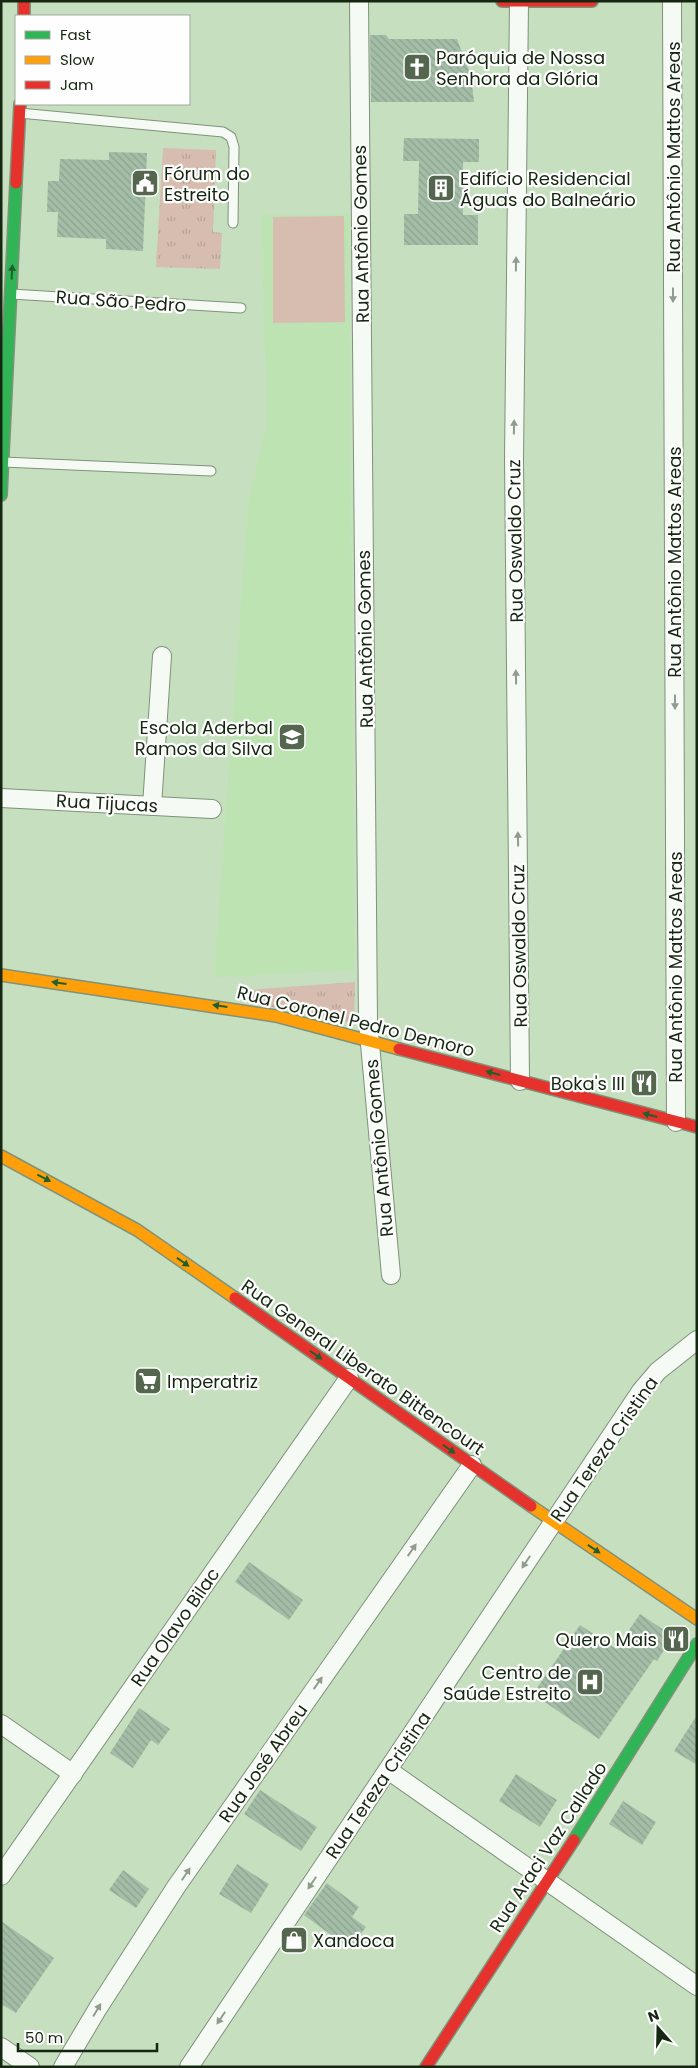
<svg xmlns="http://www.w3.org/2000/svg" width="698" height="2068" font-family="Poppins,sans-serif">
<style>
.built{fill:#bce3b1}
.grass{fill:url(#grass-tufts)}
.pitch{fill:#d6bdaf}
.building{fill:url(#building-back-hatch)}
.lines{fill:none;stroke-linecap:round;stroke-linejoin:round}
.lane-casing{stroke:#7f927a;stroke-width:11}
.street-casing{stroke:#7f927a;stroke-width:20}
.fast-casing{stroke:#7f927a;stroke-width:14}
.slow-casing{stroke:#7f927a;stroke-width:14}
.jam-casing{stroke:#7f927a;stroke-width:14}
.lane{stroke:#f6faf5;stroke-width:9}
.street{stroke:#f6faf5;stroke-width:18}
.fast{stroke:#30b455;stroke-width:11}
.slow{stroke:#ff9f0a;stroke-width:11}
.jam{stroke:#e5322d;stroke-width:11}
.oneway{fill:#919b8e}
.oneway2{fill:#205f2c}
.labels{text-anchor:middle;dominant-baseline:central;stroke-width:4.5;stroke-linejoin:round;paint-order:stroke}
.poi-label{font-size:18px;fill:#162711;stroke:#fefefe;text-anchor:start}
.street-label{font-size:18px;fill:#162711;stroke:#fefefe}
</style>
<defs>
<pattern id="grass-tufts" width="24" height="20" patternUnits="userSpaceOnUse" patternTransform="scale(1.25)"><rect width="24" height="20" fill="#d6bdaf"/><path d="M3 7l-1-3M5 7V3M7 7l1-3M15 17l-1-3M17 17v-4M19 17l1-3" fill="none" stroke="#b7a296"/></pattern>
<pattern id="building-back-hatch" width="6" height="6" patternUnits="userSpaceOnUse" patternTransform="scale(1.25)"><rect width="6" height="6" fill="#a3bda7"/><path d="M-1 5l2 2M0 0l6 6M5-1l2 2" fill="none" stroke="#8ca28f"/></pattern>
</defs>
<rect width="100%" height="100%" fill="#c6dfbf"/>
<path class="built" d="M 349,214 L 354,970 L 214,977 L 248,504 L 267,422 L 261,215 Z"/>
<g class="grass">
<path d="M 163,148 L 216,150 L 213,232 L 222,233 L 220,269 L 156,267 Z"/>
<path d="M 355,982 L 354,1024 L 248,1002 L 246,996 L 249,990 Z"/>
</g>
<path class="pitch" d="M 344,216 L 345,322 L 273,323 L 273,217 Z"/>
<g class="building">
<path d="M 370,35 L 386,35 L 389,39 L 457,39 L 471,76 L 474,102 L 371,102 Z"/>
<path d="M 404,138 L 479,139 L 479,162 L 463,162 L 463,215 L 478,215 L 478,245 L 404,245 L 404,214 L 418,214 L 419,161 L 403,161 Z"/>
<path d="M 109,152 L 147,153 L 143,251 L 106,249 L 106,239 L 57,237 L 58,212 L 47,212 L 48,181 L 59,181 L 60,159 L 109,160 Z"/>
<path d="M 249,1562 L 303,1600 L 289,1620 L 235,1582 Z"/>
<path d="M 640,1614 L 673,1636 L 657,1661 L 654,1659 L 599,1739 L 533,1694 L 580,1625 L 616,1649 Z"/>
<path d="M 139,1708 L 170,1729 L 158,1745 L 151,1740 L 133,1768 L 110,1753 Z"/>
<path d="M 697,1715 L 697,1765 L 674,1751 Z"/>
<path d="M 516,1774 L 557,1800 L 540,1827 L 499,1801 Z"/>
<path d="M 260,1790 L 317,1827 L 301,1851 L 244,1814 Z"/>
<path d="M 623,1801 L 656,1822 L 642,1845 L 609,1824 Z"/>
<path d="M 237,1864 L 269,1884 L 251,1913 L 219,1894 Z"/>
<path d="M 123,1870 L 149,1889 L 136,1908 L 109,1890 Z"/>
<path d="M 327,1883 L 359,1907 L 352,1917 L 366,1927 L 350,1949 L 304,1915 Z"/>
<path d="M 1,1921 L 54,1958 L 16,2013 L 1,2004 Z"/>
</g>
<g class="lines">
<g class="lane-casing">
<g id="lane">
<path d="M 19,113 L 223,132 L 231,137 L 234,147 L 233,223"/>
<path d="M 11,294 L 241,308"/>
<path d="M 3,462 L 211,471"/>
</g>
</g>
<g class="street-casing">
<g id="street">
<path d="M 359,1 L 368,1022 L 391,1275"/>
<path d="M 519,1 L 514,460 L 520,1081"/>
<path d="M 672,1 L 676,1122"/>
<path d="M 1,798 L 212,809"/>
<path d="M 152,806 L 162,656"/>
<path d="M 1,1724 L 73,1774"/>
<path d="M 388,1770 L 697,1986"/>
<path d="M 1,1876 L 349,1378"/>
<path d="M 1,2047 L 30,2067"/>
<path d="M 63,2067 L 98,2008 L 176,1887 L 472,1465"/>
<path d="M 189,2067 L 641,1391 L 658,1371 L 697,1340"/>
</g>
</g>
<g class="fast-casing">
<g id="fast">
<path d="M 1,495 L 16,183"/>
<path d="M 574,1840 L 697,1644"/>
</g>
</g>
<g class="slow-casing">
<g id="slow">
<path d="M 1,975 L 276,1016 L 399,1049"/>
<path d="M 1,1156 L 137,1230 L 235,1298"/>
<path d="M 531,1506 L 697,1619"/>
</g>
</g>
<g class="jam-casing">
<g id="jam">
<path d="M 24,1 L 24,16"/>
<path d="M 502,1 L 592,1"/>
<path d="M 16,183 L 20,104"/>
<path d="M 399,1049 L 697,1127"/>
<path d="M 235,1298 L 531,1506"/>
<path d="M 426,2067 L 574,1840"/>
</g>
</g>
<use href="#lane" class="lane"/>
<use href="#street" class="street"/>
<use href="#fast" class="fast"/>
<use href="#slow" class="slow"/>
<use href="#jam" class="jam"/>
</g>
<defs><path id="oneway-solid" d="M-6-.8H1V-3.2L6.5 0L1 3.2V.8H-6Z" transform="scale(1.25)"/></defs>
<g class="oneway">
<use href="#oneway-solid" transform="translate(516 264) rotate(-89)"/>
<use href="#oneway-solid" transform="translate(673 295) rotate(90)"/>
<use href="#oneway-solid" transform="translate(514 427) rotate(-89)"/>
<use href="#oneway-solid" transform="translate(516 677) rotate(-91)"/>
<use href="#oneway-solid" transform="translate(675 702) rotate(90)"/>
<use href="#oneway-solid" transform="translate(518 839) rotate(-91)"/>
<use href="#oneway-solid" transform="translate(412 1550) rotate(-55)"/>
<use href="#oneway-solid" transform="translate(526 1562) rotate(124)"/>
<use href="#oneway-solid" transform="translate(318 1683) rotate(-55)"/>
<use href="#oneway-solid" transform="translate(186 1874) rotate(-56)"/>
<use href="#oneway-solid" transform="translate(312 1883) rotate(124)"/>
<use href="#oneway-solid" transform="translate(97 2010) rotate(-59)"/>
<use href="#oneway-solid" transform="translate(221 2018) rotate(124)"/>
</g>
<g class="oneway2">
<use href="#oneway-solid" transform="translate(12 272) rotate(-87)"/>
<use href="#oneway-solid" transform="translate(59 983) rotate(-172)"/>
<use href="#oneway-solid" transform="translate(220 1006) rotate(-172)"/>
<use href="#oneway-solid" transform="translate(493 1073) rotate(-165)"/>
<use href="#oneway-solid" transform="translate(650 1115) rotate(-165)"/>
<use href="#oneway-solid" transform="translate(44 1178) rotate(27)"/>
<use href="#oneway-solid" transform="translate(183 1262) rotate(35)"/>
<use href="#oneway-solid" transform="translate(316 1355) rotate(35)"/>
<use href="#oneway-solid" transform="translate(449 1449) rotate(35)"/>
<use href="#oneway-solid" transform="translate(594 1549) rotate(34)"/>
</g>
<defs>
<g id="church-square" transform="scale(1.4375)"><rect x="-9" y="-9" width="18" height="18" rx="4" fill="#54674e" stroke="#fefefe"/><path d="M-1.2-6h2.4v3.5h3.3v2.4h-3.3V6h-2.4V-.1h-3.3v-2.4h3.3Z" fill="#fff"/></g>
<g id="civic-square" transform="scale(1.4375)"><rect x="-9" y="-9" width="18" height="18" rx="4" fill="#54674e" stroke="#fefefe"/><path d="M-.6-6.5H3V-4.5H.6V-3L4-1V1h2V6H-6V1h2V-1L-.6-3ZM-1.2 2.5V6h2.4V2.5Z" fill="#fff"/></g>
<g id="building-square" transform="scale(1.4375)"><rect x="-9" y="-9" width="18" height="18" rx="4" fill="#54674e" stroke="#fefefe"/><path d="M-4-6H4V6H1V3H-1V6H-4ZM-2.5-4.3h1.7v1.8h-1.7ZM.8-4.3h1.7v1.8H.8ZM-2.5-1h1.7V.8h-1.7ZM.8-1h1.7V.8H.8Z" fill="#fff"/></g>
<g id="school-square" transform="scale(1.4375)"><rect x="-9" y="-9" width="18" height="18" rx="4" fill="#54674e" stroke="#fefefe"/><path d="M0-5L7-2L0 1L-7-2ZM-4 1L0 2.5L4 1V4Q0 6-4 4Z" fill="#fff"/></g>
<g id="restaurant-square" transform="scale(1.4375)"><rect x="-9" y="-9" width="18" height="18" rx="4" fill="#54674e" stroke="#fefefe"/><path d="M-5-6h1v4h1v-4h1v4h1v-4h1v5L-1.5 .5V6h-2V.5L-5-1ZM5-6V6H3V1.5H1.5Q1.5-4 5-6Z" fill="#fff"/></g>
<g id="supermarket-square" transform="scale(1.4375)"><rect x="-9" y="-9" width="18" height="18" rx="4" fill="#54674e" stroke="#fefefe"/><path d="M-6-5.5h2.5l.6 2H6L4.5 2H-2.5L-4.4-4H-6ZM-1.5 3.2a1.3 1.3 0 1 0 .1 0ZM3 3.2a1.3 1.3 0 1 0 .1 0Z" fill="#fff"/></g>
<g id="hospital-square" transform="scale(1.4375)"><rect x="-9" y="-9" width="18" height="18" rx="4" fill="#54674e" stroke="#fefefe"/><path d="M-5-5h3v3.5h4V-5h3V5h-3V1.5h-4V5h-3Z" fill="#fff"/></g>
<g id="shop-square" transform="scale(1.4375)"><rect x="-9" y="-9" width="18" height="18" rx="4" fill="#54674e" stroke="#fefefe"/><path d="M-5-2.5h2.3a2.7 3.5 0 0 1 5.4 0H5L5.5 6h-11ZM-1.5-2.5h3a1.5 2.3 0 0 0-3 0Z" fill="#fff"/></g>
</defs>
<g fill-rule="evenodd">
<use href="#church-square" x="417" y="67"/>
<use href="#civic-square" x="145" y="183"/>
<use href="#building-square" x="441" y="188"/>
<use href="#school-square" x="292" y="737"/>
<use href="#restaurant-square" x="644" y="1083"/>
<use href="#supermarket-square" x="148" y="1381"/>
<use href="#restaurant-square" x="676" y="1639"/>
<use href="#hospital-square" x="590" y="1682"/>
<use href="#shop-square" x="294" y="1940"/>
</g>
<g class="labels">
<g class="poi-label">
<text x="436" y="57">Paróquia de Nossa<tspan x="436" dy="21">Senhora da Glória</tspan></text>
<text x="164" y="173">Fórum do<tspan x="164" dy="21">Estreito</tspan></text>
<text x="460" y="178">Edifício Residencial<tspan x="460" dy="21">Águas do Balneário</tspan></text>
<text x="273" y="727" text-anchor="end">Escola Aderbal<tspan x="273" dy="21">Ramos da Silva</tspan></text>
<text x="625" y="1083" text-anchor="end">Boka's III</text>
<text x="167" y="1381">Imperatriz</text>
<text x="657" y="1639" text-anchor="end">Quero Mais</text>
<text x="571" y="1672" text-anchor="end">Centro de<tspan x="571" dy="21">Saúde Estreito</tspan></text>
<text x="313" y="1940">Xandoca</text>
</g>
<g class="street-label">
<text transform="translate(673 157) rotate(-90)">Rua Antônio Mattos Areas</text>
<text transform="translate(361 234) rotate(-91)">Rua Antônio Gomes</text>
<text transform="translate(121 301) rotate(4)">Rua São Pedro</text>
<text transform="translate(515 541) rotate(-91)">Rua Oswaldo Cruz</text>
<text transform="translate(674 562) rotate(-90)">Rua Antônio Mattos Areas</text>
<text transform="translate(365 639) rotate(-91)">Rua Antônio Gomes</text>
<text transform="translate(107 803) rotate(3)">Rua Tijucas</text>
<text transform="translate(519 946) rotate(-91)">Rua Oswaldo Cruz</text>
<text transform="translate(675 967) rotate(-90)">Rua Antônio Mattos Areas</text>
<text transform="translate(356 1021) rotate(14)">Rua Coronel Pedro Demoro</text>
<text transform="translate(379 1148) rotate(-95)">Rua Antônio Gomes</text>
<text transform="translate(363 1367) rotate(35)">Rua General Liberato Bittencourt</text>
<text transform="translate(604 1449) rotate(-55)">Rua Tereza Cristina</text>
<text transform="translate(175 1627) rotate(-55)">Rua Olavo Bilac</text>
<text transform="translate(263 1763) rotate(-55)">Rua José Abreu</text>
<text transform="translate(378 1785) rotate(-56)">Rua Tereza Cristina</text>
<text transform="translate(548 1847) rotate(-57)">Rua Araci Vaz Callado</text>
</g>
</g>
<rect width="698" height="2068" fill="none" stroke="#162711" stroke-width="5"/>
<rect x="15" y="15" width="175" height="90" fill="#fefefe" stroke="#a1a89f"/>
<rect x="25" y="31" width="25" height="8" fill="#30b455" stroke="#a1a89f"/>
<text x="60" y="40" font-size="15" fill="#162711">Fast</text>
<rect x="25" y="56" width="25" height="8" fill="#ff9f0a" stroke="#a1a89f"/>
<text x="60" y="65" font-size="15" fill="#162711">Slow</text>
<rect x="25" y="81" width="25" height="8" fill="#e5322d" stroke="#a1a89f"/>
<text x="60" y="90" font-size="15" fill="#162711">Jam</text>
<g transform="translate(658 2028) rotate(340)" stroke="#fefefe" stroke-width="4" paint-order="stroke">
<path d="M0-4L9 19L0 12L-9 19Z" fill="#162711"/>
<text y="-8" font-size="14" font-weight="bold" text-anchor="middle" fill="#162711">N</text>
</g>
<path d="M18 2043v8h139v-8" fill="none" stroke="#162711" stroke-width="2.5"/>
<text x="25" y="2043" font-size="15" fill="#162711" stroke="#fefefe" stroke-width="4" paint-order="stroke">50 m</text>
</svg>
